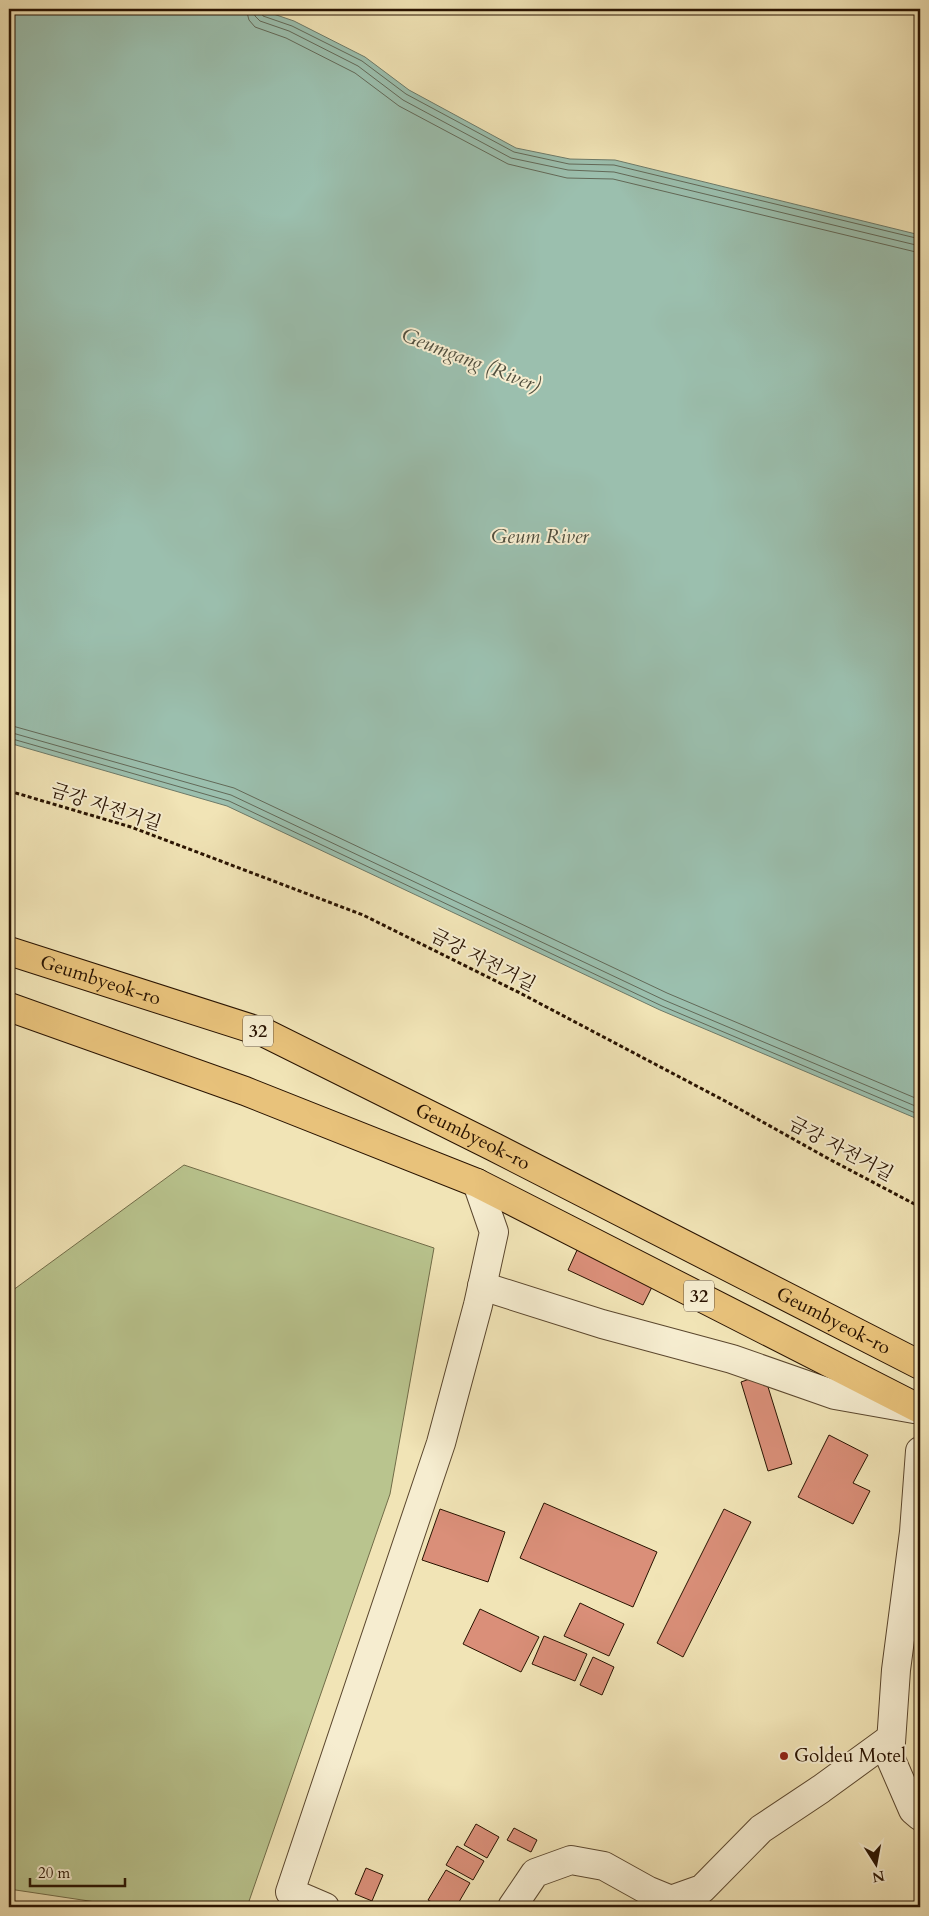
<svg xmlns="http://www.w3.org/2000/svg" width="929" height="1916" font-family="Cardo,'Noto Serif KR',serif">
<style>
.green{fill:#b9c48e;stroke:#716c48}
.water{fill:#9bbfae;stroke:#6d7a69}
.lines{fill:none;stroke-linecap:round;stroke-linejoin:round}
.shore{stroke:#626958;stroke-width:1}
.building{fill:#da8f79;stroke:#291301}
.street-casing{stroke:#5b472e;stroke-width:30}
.highway-casing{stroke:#291301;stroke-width:30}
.path{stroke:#291301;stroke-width:3;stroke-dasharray:4 2.5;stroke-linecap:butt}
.street{stroke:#f6edd0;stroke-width:28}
.highway{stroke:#e8c27b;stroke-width:28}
.poi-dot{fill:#8f2418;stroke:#f6edd0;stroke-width:2}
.labels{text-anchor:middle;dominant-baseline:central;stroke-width:4;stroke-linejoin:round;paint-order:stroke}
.shield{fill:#f6edd0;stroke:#66543f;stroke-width:1}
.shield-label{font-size:18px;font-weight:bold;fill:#291301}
.street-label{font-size:19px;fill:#291301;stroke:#f6edd0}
.poi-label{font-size:19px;fill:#291301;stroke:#f6edd0;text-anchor:start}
.water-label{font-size:20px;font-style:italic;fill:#514f3e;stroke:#f6edd0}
</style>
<rect width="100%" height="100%" fill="#f1e4b6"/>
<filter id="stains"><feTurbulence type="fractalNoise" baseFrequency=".004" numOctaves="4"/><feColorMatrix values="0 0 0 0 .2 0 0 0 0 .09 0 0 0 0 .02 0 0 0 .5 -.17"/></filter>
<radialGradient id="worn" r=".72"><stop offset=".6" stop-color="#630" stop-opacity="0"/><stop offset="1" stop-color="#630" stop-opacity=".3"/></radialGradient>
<path class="green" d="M 184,1165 L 434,1248 L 390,1494 L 247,1907 L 129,1907 L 9,1889 L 9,1293 Z"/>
<path class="water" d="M 9,9 L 259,9 L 294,21 L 365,57 L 409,90 L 516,148 L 570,159 L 615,160 L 920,235 L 920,1120 L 660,1010 L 227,806 L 9,743 Z"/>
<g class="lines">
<g class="shore">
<path d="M 246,9 L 249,20 L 255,27 L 286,38 L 355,73 L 399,106 L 508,164 L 567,178 L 613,179 L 920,253"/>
<path d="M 254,9 L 255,16 L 260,21 L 289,31 L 358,66 L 403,100 L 511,158 L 568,170 L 614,172 L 920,246"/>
<path d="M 260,9 L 263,16 L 292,26 L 362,61 L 406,94 L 514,152 L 569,164 L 614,165 L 920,239"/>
<path d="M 9,725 L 234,788 L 667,993 L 920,1100"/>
<path d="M 9,732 L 231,795 L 664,1000 L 920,1108"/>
<path d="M 9,738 L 229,801 L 662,1006 L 920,1115"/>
</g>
</g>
<g class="building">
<path d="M 578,1248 L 654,1283 L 643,1305 L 568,1270 Z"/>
<path d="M 764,1374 L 792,1464 L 768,1471 L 741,1382 Z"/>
<path d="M 829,1435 L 868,1455 L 853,1483 L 870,1491 L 853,1524 L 798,1497 Z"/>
<path d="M 544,1503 L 657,1552 L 633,1607 L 520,1558 Z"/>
<path d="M 440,1509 L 505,1532 L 488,1582 L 422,1560 Z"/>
<path d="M 724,1509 L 751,1522 L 683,1657 L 657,1643 Z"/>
<path d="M 580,1603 L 624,1624 L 609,1656 L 564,1636 Z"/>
<path d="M 480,1609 L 539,1637 L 521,1672 L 463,1644 Z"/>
<path d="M 544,1636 L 587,1654 L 575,1681 L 532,1664 Z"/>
<path d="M 593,1657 L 614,1667 L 602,1695 L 580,1685 Z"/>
<path d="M 476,1824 L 499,1837 L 487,1858 L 464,1845 Z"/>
<path d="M 514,1828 L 537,1840 L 531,1852 L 507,1840 Z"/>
<path d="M 457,1846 L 484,1861 L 473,1880 L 446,1865 Z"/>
<path d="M 366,1868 L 383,1875 L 372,1901 L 355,1894 Z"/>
<path d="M 446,1870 L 470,1883 L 456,1907 L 441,1907 L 428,1900 Z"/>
</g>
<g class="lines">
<g class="street-casing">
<g id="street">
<path d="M 482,1286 L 602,1324 L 732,1359 L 835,1395 L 914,1409"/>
<path d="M 920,1451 L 914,1532 L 896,1670 L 890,1757 L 913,1810 L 920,1816"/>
<path d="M 325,1907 L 290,1892 L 441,1443 L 478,1305 L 494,1232 L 477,1183"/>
<path d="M 512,1907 L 535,1873 L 571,1860 L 604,1866 L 649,1891 L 671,1900 L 702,1889 L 761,1829 L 821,1789 L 891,1738"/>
</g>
</g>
<g class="highway-casing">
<g id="highway">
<path id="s1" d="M 9,951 L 265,1033 L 494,1147 L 920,1365"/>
<path d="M 9,1007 L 245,1091 L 477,1183 L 920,1409"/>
</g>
</g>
<path class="path" d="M 9,791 L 131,827 L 363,915 L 520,993 L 727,1102 L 829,1159 L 920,1207"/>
<use href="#street" class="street"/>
<use href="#highway" class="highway"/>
</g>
<circle class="poi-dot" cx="784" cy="1756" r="5"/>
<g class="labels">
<g class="shield">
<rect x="243" y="1015.5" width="30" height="31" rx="4"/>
<rect x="684" y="1280.5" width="30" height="31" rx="4"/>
</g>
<g class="shield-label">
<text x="258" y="1031">32</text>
<text x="699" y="1296">32</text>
</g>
<g class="street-label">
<text transform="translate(106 807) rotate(18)">금강 자전거길</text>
<text transform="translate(483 960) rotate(27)">금강 자전거길</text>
<text stroke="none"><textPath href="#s1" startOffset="96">Geumbyeok-ro</textPath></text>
<text stroke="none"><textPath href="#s1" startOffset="501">Geumbyeok-ro</textPath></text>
<text transform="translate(841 1149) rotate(28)">금강 자전거길</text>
<text stroke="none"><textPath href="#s1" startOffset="906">Geumbyeok-ro</textPath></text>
</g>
<g class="poi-label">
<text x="794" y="1756">Goldeu Motel</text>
</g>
<g class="water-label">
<text transform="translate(471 360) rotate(21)">Geumgang (River)</text>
<text x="540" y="536">Geum River</text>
</g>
</g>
<rect width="929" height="1916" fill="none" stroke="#f1e4b6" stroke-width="30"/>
<rect x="10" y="10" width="909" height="1896" fill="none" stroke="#291301" stroke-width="2.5"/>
<rect x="15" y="15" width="899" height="1886" fill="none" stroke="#291301"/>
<g transform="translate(876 1864) rotate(169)" stroke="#f6edd0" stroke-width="4" paint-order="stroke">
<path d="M0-4L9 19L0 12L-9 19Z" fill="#291301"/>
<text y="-8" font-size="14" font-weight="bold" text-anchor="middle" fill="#291301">N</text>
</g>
<path d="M30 1878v8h95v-8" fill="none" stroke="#291301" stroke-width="2.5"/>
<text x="38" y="1878" font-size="15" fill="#291301" stroke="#f6edd0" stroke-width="4" paint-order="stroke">20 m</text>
<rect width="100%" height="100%" filter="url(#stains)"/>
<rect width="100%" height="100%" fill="url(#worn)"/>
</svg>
